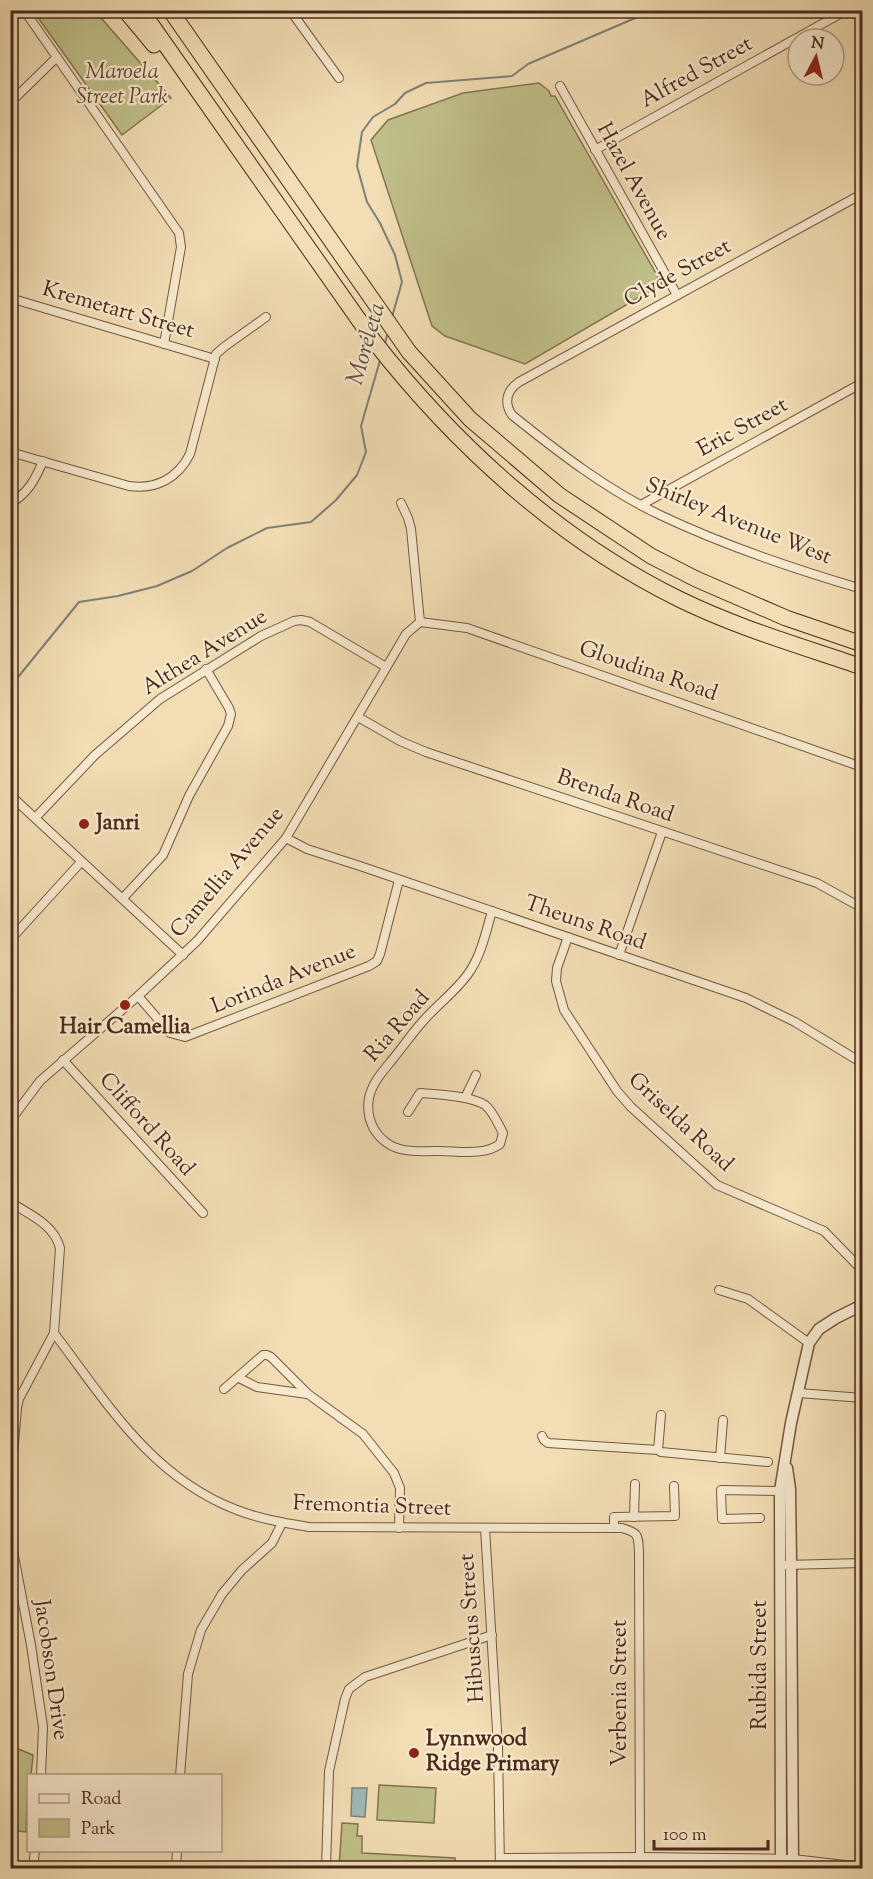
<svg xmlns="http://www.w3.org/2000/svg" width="873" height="1879" font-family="'Sorts Mill Goudy',serif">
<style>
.green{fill:#c0bf89;stroke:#847452;stroke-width:1.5}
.water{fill:#9fbab7;stroke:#7d8078;stroke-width:1.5}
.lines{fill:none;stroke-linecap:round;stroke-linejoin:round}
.stream{stroke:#7d8078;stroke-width:2}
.minor-casing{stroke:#735740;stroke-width:10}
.tertiary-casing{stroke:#735740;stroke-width:13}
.motorway-casing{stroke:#492a1a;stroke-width:17}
.minor{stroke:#f7e9ce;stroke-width:8}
.tertiary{stroke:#f7e9ce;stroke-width:10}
.motorway{stroke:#f2ddb4;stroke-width:15}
.poi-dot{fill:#8f2418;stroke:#f7e9ce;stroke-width:2}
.labels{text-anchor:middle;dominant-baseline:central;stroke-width:4.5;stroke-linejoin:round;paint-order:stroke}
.park-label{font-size:22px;font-style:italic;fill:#614830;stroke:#f7e9ce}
.street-label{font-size:22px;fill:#492a1a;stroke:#f7e9ce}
.poi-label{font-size:22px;font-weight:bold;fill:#492a1a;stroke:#f7e9ce;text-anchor:start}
.water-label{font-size:24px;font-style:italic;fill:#5e4e41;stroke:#f7e9ce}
</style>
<rect width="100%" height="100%" fill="#f2ddb4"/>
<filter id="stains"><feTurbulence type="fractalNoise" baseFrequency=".00333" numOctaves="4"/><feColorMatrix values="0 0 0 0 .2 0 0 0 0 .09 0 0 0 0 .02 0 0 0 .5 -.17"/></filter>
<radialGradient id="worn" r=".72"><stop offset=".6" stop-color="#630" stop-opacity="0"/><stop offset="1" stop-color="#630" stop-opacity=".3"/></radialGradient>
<g class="green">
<path d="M 51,10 L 95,11 L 171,98 L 122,135 L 39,19 Z"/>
<path d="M 539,83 L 549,91 L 551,96 L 555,96 L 662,284 L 525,364 L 445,336 L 432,326 L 371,140 L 388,120 L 463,93 Z"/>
<path d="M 11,1746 L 33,1755 L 31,1775 L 28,1776 L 26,1832 L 11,1830 Z"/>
<path d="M 379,1785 L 436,1788 L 434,1823 L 377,1820 Z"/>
<path d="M 342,1823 L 358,1824 L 357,1836 L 362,1836 L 362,1853 L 455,1858 L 455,1868 L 339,1868 Z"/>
</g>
<path class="water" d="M 352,1788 L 367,1788 L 365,1817 L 351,1816 Z"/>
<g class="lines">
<g class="stream">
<path d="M 392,317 L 402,282 L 395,255 L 380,223 L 367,202 L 357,166 L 362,132 L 373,117 L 395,104 L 405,93 L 426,83 L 512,76 L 528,64 L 654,10"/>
<path d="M 385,343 L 388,332"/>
<path d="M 10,687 L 79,602 L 118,596 L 157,586 L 192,571 L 227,548 L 267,528 L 311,522 L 336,500 L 357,475 L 366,452 L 361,426 L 381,357"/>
</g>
<g class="minor-casing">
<g id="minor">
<path d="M 24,10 L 179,233 L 181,247 L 164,344"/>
<path d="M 290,10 L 339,78"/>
<path d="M 560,86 L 677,295"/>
<path d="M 10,103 L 57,57"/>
<path d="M 595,150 L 847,10"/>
<path d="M 862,194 L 519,382 C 506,391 504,403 512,415 C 558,452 607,490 660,515 C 725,546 794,569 862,589"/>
<path d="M 10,298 L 215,359"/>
<path d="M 10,452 L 129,486 C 156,490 178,478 190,454 L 216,354 L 224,347 L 266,317"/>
<path d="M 401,503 L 408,518 L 411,529 L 420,622"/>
<path d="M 10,504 C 28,493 35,480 43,461"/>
<path d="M 641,505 L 862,383"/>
<path d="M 420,622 L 467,628 L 862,767"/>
<path d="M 358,717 L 400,741 L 426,752 L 817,883 L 862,908"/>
<path d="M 10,795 L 183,955"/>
<path d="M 36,817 L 95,755 L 160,699 L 261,636 L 294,621 L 301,620 L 310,622 L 386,667"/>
<path d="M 286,838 L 307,849 L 360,866 L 746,998 L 795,1022 L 862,1063"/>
<path d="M 123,898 L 163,855 L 189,796 L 228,726 L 231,714 L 229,708 L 206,669"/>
<path d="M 568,937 L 557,968 L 556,981 L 564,1010 L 617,1091 L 631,1107 L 717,1185 L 824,1231 L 862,1270"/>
<path d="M 10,940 L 81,862"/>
<path d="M 619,955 L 662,832"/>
<path d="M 138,996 L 170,1033 L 185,1037 L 369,966 L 377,961 L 380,954 L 399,880"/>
<path d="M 63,1060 L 203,1213"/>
<path d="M 465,1098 L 476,1075"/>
<path d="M 408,1112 L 420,1093 C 437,1094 471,1096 485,1105 C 493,1111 498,1124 503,1133 L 500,1144 C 483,1157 454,1150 434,1151 C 409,1152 388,1152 374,1129 C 369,1120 367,1109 369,1098 C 372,1083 383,1071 392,1060 C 403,1047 412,1033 424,1020 C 438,1004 455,992 468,974 C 481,956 486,932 492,911"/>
<path d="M 10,1121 L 40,1081 L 138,996 L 197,941 L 286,838 L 406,634 L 420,622"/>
<path d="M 10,1202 C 30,1215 54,1224 60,1248 L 54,1333 L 19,1399 L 17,1408 L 10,1490"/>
<path d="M 719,1290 L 748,1299 L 809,1343"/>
<path d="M 54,1333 C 107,1403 151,1477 237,1510 C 260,1519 285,1523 309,1527 L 622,1528 C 639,1533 638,1535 639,1552 L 640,1868"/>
<path d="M 239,1378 L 257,1387 L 307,1394"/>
<path d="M 224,1389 L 263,1355 L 267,1355 L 271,1357 L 308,1394 L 363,1434 L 394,1473 L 400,1488 L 399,1528"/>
<path d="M 799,1393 L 862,1398"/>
<path d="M 661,1415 L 658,1450 L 661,1452 L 768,1462"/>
<path d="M 542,1436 L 544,1440 L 548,1443 L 658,1450"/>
<path d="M 720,1458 L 723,1420"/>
<path d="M 634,1517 L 635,1484"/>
<path d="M 760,1518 L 722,1519 L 721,1490 L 780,1491"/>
<path d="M 485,1528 L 498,1747 L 500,1868"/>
<path d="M 614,1528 L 614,1517 L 675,1516 L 674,1486"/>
<path d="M 10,1535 L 31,1645 L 43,1727 L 41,1776"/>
<path d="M 786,1565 L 862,1563"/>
<path d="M 180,1776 L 188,1674 L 201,1630 L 222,1594 L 242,1570 L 272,1543 L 282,1523"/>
<path d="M 500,1858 L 640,1857 L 793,1859 L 862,1867"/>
<path d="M 33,1868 L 35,1850"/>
<path d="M 176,1868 L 177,1850"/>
<path d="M 326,1868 L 329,1771 L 345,1699 L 349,1689 L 365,1677 L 492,1635"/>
</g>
</g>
<g class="tertiary-casing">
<g id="tertiary">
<path d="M 787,1468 L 790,1489 L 791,1564 L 793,1868"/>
<path d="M 781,1868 L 780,1491 L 791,1423 L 809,1343 L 819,1329 L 836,1318 L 862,1305"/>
</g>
</g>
<g class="motorway-casing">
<g id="motorway">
<path d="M 125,10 L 154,45"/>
<path d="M 141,10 L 373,340 C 455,445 559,540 679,599 C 738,628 801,646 862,667"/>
<path d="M 170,10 L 409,352 L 470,419 L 559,495 L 651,556 L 696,579 L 786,618 L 862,644"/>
</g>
</g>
<use href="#minor" class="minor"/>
<use href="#tertiary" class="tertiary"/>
<use href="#motorway" class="motorway"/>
</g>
<g class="poi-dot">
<circle cx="84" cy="824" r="6"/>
<circle cx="125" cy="1005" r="6"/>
<circle cx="414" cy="1753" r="6"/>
</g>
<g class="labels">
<g class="park-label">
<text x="122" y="73">Maroela<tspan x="122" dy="25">Street Park</tspan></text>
</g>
<g class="street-label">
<text transform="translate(697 73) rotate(-29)">Alfred Street</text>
<text transform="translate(633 182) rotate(61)">Hazel Avenue</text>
<text transform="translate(678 274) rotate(-29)">Clyde Street</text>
<text transform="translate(118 311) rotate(16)">Kremetart Street</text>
<text transform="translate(743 428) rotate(-29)">Eric Street</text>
<text transform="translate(738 522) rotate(22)">Shirley Avenue West</text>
<text transform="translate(205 653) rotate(-32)">Althea Avenue</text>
<text transform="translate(648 672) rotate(19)">Gloudina Road</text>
<text transform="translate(615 797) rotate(19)">Brenda Road</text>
<text transform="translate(228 873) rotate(-50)">Camellia Avenue</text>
<text transform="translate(585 924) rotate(19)">Theuns Road</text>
<text transform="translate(284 980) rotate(-22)">Lorinda Avenue</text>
<text transform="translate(398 1027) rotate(-49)">Ria Road</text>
<text transform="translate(680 1123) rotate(43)">Griselda Road</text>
<text transform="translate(146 1125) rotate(48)">Clifford Road</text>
<text transform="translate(372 1507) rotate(2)">Fremontia Street</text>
<text transform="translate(473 1628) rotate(-94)">Hibuscus Street</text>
<text transform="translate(761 1665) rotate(-90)">Rubida Street</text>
<text transform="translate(50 1670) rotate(82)">Jacobson Drive</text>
<text transform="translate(621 1693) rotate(-90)">Verbenia Street</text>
</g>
<g class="poi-label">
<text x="96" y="824">Janri</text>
<text x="125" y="1028" text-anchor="middle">Hair Camellia</text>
<text x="426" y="1740">Lynnwood<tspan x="426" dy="25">Ridge Primary</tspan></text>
</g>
<g class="water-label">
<text transform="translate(367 344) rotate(-74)">Moreleta</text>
</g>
</g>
<rect width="873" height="1879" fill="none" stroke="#f2ddb4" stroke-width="36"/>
<rect x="12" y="12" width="849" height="1855" fill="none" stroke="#492a1a" stroke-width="3"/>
<rect x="18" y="18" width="837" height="1843" fill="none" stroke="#492a1a" stroke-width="1.5"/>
<rect x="27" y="1774" width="195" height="78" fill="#f7e9ce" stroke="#b19d86" stroke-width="1.5"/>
<rect x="39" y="1794" width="30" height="9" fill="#f7e9ce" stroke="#b19d86" stroke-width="1.5"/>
<text x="81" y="1804" font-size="18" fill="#492a1a">Road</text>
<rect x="39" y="1819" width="30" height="18" fill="#c0bf89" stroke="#b19d86" stroke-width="1.5"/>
<text x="81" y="1834" font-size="18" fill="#492a1a">Park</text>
<g transform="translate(816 57) rotate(7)"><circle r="28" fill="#f7e9ce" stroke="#b19d86" stroke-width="1.5"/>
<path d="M0-4.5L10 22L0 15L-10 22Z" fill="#8f2418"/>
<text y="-9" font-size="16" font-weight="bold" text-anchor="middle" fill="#492a1a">N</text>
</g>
<path d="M654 1840v9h114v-9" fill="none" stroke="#492a1a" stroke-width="3"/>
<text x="663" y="1840" font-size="18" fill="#492a1a" stroke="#f7e9ce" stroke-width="4.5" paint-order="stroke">100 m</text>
<rect width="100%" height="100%" filter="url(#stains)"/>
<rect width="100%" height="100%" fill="url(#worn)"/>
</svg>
